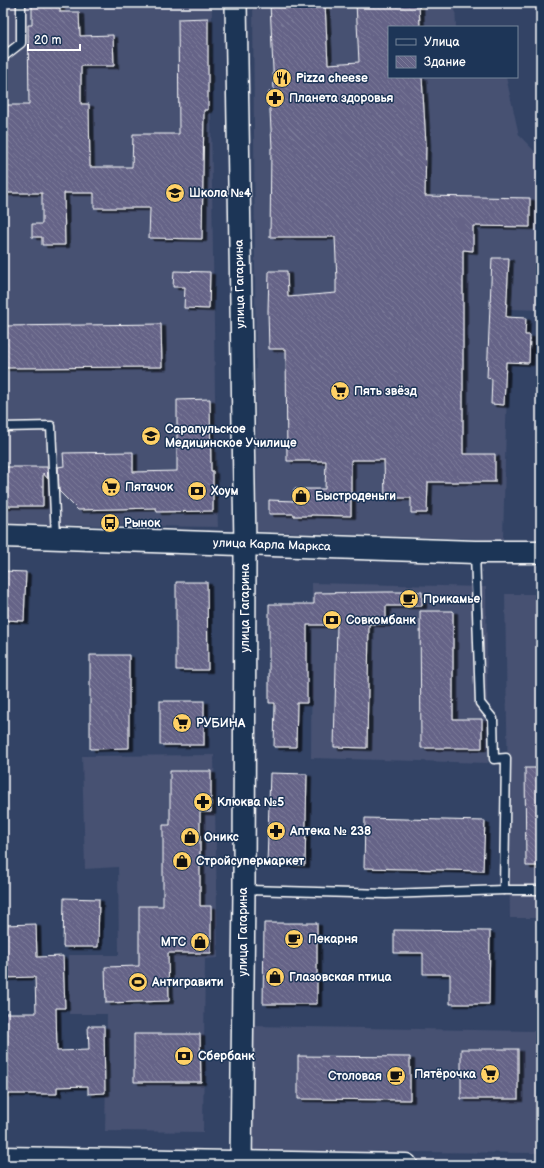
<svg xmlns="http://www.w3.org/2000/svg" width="544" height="1168" font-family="'Balsamiq Sans',sans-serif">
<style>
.built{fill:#465172}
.building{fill:url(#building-back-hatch);stroke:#fff;filter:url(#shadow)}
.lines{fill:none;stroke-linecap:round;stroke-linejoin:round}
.service-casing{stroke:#fff;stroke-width:11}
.tertiary-casing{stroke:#fff;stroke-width:24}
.secondary-casing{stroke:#fff;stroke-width:25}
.service{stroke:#1d3557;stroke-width:8}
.tertiary{stroke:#1d3557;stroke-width:21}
.secondary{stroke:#1d3557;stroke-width:22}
.labels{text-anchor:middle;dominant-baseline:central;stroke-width:3;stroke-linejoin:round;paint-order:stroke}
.poi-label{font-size:12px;font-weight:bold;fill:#fff;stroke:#1d3557;text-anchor:start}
.street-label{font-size:12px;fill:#fff;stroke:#1d3557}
</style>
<defs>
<pattern id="building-back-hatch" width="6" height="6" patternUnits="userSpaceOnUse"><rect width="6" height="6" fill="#656487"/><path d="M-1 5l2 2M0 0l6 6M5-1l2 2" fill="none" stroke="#7c7b99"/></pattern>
<filter id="shadow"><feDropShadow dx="4.5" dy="2.5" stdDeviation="0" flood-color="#0009"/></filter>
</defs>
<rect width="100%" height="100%" fill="#334365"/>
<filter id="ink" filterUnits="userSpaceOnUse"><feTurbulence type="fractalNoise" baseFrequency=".025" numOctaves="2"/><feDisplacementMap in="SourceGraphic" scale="8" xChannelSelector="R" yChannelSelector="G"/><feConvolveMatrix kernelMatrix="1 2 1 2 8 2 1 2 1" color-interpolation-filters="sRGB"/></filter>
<g filter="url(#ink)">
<g class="built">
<path d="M 3,3 L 212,3 L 211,114 L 216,463 L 218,527 L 3,524 Z"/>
<path d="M 253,3 L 455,3 L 456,27 L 389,27 L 389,77 L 506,77 L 519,135 L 541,158 L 541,310 L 509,309 L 503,540 L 257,531 Z"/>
<path d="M 312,583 L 486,587 L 488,763 L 311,758 Z"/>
<path d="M 505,594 L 541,594 L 541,1153 L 253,1151 L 254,1026 L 535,1031 L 536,918 L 510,918 Z"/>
<path d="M 214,755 L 218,958 L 205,959 L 203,1132 L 105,1131 L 107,1014 L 69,1014 L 69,955 L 119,955 L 118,867 L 85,869 L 82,756 Z"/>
</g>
<g class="building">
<path d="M 32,3 L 60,3 L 60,12 L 79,12 L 80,36 L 113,35 L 114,66 L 81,66 L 81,104 L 89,104 L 90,167 L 132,167 L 133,134 L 179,134 L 178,19 L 208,18 L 208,110 L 204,110 L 202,239 L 149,238 L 150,208 L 94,208 L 94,193 L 64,193 L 65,245 L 42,245 L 42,237 L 32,237 L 32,224 L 42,224 L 42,193 L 3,193 L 3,167 L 5,167 L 4,105 L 29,105 L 28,25 L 32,25 Z"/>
<path d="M 270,3 L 325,3 L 328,64 L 359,62 L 356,3 L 419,3 L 420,27 L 389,27 L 389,77 L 422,77 L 426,143 L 425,196 L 530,198 L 530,227 L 473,226 L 473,251 L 463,250 L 463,454 L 495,454 L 495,482 L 428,482 L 427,513 L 411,513 L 411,498 L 385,498 L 384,460 L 351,460 L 351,516 L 311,515 L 311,516 L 294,516 L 294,514 L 269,514 L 269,500 L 294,501 L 294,489 L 325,489 L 326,461 L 287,461 L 286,349 L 269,349 L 268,311 L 269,271 L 287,271 L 288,297 L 336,293 L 336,280 L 337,280 L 335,237 L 270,237 L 271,148 L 272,148 L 269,92 L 274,91 Z"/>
<path d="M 492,258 L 509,258 L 506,317 L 526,318 L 525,335 L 530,335 L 529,363 L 506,362 L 504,405 L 491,404 L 492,379 L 487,378 Z"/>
<path d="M 174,271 L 210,272 L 209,309 L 184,308 L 185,287 L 173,287 Z"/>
<path d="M 161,324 L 162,367 L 3,368 L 3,326 Z"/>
<path d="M 210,399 L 211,471 L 213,471 L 213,511 L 157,512 L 156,508 L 78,510 L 59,491 L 58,467 L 64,466 L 63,453 L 133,452 L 133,472 L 177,471 L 177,400 Z"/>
<path d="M 3,467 L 47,467 L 48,479 L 43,473 L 43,506 L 3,506 Z"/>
<path d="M 3,571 L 26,572 L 24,621 L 3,620 Z"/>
<path d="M 176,582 L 207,582 L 208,670 L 176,670 Z"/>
<path d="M 386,592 L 422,592 L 422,606 L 386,606 L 386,624 L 369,624 L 367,748 L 334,747 L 337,625 L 307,625 L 307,703 L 297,703 L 296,747 L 274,747 L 275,703 L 269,703 L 269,604 L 314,604 L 314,593 Z"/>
<path d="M 420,611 L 453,611 L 453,719 L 482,719 L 482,748 L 421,748 Z"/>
<path d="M 90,655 L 129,655 L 129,748 L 90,749 Z"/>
<rect x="160" y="701" width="44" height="44"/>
<path d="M 525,768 L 541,768 L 541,866 L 526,866 Z"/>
<path d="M 170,771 L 211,771 L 211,812 L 200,812 L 200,906 L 211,906 L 211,953 L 168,953 L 169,1001 L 106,1003 L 105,967 L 139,966 L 139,906 L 163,906 L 163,825 L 170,825 Z"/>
<path d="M 270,773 L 307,774 L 305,865 L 267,864 Z"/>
<path d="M 365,818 L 485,821 L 483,871 L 364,868 Z"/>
<path d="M 64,898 L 99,899 L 98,947 L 63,947 Z"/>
<path d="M 264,923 L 317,923 L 317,1004 L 263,1004 Z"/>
<path d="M 36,924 L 37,957 L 63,956 L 65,1008 L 56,1008 L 57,1051 L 89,1050 L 88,1026 L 104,1026 L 105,1093 L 88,1094 L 88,1086 L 57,1087 L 57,1094 L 3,1094 L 3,1013 L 36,1013 L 35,977 L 3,978 L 3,925 Z"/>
<path d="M 394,930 L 490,931 L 489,1004 L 450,1004 L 450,974 L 423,974 L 423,953 L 394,953 Z"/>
<path d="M 134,1034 L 200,1034 L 201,1082 L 134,1082 Z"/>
<rect x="461" y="1049" width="57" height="50"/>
<path d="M 298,1056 L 410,1057 L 410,1100 L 298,1099 Z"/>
</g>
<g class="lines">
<g class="service-casing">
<g id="service">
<path d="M 3,57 L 21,43 L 21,3"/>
<path d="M 3,427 L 51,426 L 56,537"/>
<path d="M 475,552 L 480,703 L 493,719 L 494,759 L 506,758 L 504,890 L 541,890"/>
<path d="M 245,890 L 386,894 L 504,890"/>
</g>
</g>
<g class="tertiary-casing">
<path id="tertiary" d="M 236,3 L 245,544 L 244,890 L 241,1165"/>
</g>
<g class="secondary-casing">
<g id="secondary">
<path d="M 3,536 L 475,552 L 541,552"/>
<path d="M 3,1158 L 406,1165"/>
</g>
</g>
<use href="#service" class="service"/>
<use href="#tertiary" class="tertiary"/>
<use href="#secondary" class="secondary"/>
</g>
</g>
<defs>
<g id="restaurant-disc" transform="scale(1)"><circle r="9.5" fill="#ffd166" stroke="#1d3557"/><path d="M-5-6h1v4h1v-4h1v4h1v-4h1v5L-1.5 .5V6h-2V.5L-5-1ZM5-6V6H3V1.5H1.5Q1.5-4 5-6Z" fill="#111"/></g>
<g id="pharmacy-disc" transform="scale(1)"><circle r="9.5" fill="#ffd166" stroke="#1d3557"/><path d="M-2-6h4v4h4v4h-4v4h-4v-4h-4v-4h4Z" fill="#111"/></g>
<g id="school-disc" transform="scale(1)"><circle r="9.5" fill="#ffd166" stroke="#1d3557"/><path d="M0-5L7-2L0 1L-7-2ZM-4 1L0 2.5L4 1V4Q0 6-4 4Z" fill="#111"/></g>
<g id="supermarket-disc" transform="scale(1)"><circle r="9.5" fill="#ffd166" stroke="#1d3557"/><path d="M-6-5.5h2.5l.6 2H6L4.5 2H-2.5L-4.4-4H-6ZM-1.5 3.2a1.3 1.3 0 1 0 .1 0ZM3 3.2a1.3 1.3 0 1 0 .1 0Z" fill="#111"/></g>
<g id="bank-disc" transform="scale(1)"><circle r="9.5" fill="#ffd166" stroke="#1d3557"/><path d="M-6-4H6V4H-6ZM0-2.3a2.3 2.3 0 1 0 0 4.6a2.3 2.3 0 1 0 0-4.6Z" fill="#111"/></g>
<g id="shop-disc" transform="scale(1)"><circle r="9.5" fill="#ffd166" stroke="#1d3557"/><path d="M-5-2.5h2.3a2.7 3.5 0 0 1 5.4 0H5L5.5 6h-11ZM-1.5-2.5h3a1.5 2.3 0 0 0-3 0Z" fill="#111"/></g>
<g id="bus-disc" transform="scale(1)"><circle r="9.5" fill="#ffd166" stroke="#1d3557"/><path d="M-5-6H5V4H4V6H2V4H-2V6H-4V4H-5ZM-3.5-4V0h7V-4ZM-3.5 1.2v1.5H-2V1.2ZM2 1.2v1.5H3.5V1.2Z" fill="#111"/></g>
<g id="cafe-disc" transform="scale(1)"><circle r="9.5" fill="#ffd166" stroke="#1d3557"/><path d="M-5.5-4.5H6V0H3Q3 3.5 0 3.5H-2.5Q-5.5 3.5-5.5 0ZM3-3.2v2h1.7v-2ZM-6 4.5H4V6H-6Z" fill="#111"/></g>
<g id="stadium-disc" transform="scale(1)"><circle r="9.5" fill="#ffd166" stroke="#1d3557"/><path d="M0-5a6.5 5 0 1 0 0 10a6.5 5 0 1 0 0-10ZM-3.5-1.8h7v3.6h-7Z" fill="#111"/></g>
</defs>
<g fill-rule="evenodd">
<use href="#restaurant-disc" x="282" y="78"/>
<use href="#pharmacy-disc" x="275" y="98"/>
<use href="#school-disc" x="175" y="193"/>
<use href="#supermarket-disc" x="340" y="391"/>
<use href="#school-disc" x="151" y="436"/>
<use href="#supermarket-disc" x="111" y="487"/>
<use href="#bank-disc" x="197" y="491"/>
<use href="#shop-disc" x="301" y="496"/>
<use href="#bus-disc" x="110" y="523"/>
<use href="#cafe-disc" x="409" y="599"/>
<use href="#bank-disc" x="332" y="620"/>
<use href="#supermarket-disc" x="182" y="723"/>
<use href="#pharmacy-disc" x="203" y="802"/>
<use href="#pharmacy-disc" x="276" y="831"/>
<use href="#shop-disc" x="190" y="837"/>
<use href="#shop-disc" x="182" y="861"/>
<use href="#cafe-disc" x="294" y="939"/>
<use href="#shop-disc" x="200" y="942"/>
<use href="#shop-disc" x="275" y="977"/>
<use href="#stadium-disc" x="138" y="982"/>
<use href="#bank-disc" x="184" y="1056"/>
<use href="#supermarket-disc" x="490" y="1074"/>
<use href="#cafe-disc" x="396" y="1076"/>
</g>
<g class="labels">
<g class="poi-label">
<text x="296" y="78">Pizza cheese</text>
<text x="289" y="98">Планета здоровья</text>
<text x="189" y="193">Школа №4</text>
<text x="354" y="391">Пять звёзд</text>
<text x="165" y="429">Сарапульское<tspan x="165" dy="14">Медицинское Училище</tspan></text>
<text x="125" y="487">Пятачок</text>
<text x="211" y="491">Хоум</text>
<text x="315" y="496">Быстроденьги</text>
<text x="124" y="523">Рынок</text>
<text x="423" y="599">Прикамье</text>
<text x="346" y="620">Совкомбанк</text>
<text x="196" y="723">РУБИНА</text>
<text x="217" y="802">Клюква №5</text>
<text x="290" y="831">Аптека № 238</text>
<text x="204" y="837">Оникс</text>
<text x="196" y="861">Стройсупермаркет</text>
<text x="308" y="939">Пекарня</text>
<text x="186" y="942" text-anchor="end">МТС</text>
<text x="289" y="977">Глазовская птица</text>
<text x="152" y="982">Антигравити</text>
<text x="198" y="1056">Сбербанк</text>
<text x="476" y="1074" text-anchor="end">Пятёрочка</text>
<text x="382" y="1076" text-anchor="end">Столовая</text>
</g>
<g class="street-label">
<text transform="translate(240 284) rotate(-91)">улица Гагарина</text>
<text transform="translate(272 545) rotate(2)">улица Карла Маркса</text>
<text transform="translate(245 608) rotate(-90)">улица Гагарина</text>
<text transform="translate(243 932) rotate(-90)">улица Гагарина</text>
</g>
</g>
<rect width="544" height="1168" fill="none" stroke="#1d3557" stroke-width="16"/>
<rect x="8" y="8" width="528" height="1152" fill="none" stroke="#fff" stroke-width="1.5" filter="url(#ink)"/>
<rect x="388" y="26" width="130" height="52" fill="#1d3557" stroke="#77869a"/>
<rect x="396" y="39" width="20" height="6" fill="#1d3557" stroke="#77869a"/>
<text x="424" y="46" font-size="12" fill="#ffffff">Улица</text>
<rect x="396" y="56" width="20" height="12" fill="url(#building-back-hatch)" stroke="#77869a"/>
<text x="424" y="66" font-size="12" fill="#ffffff">Здание</text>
<path d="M28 44v6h52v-6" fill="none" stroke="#ffffff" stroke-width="2"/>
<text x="34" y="44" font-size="12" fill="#ffffff" stroke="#1d3557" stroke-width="3" paint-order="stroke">20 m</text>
</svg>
